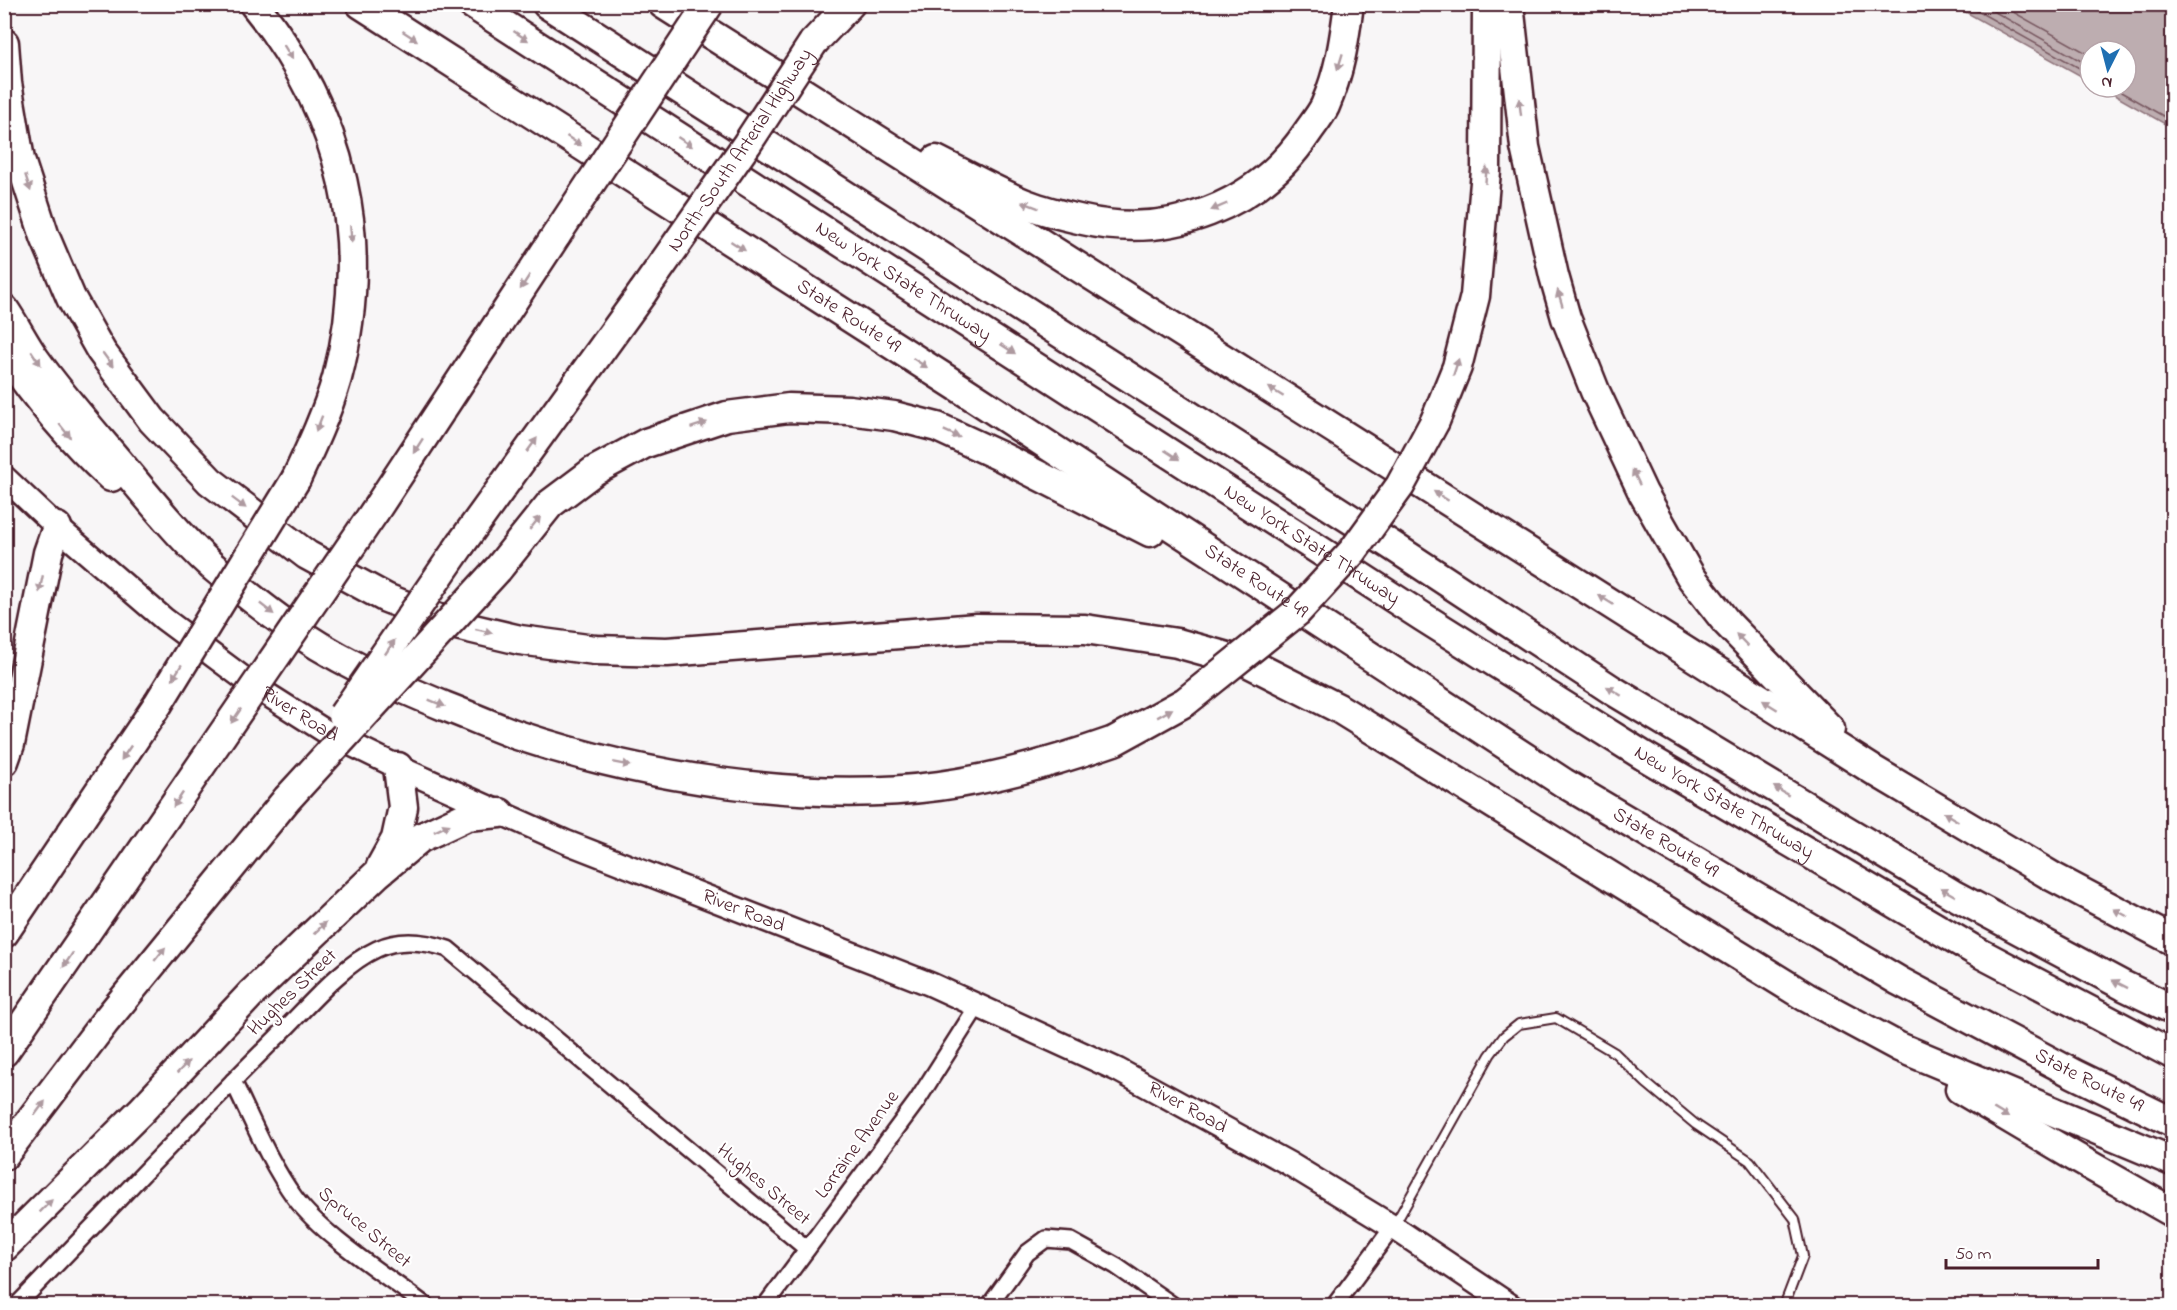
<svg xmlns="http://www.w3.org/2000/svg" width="2177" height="1310" font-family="'Indie Flower',sans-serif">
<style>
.water{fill:#bdadb0;stroke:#8f747b;stroke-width:1.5}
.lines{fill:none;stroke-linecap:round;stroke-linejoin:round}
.shore{stroke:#785860;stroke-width:1.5}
.service-casing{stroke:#4a1f2b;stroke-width:12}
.minor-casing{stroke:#4a1f2b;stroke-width:20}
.secondary-casing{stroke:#4a1f2b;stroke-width:27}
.motorway-casing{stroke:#4a1f2b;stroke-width:33}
.service{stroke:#fff;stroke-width:8}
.minor{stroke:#fff;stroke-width:15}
.secondary{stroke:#fff;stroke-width:22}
.motorway{stroke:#fff;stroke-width:28}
.motorway-bridge-casing{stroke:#4a1f2b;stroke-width:33;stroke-linecap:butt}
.motorway-bridge{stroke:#fff;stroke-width:28}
.oneway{fill:#ae9aa0}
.labels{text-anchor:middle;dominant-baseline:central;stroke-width:4.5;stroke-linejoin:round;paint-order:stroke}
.street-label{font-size:20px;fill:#4a1f2b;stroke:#fff}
</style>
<rect width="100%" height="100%" fill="#f8f6f7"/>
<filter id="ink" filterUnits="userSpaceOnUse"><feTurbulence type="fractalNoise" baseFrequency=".0167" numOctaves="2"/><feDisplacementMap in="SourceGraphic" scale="12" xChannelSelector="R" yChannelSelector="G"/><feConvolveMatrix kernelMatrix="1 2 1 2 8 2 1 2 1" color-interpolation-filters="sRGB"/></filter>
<g filter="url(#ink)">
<path class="water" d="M 1953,5 L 2172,5 L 2172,128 L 2100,87 L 2126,87 L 2126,51 L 2090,51 L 2090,81 Z"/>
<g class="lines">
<g class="shore">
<path d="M 1965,4 L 2090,74"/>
<path d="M 1981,4 L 2090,66"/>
<path d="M 1999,4 L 2090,55"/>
<path d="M 2112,87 L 2172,121"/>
</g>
<g class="service-casing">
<path id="service" d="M 1394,1226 L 1490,1055 L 1504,1036 L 1519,1024 L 1556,1018 L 1615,1053 L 1646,1083 L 1695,1124 L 1750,1161 L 1795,1219 L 1803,1256 L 1784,1306"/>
</g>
<g class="minor-casing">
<g id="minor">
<path d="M 233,1081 C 252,1120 269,1162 295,1198 C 324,1237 386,1275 426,1306"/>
<path d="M 16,1306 C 103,1217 187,1126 275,1039 C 305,1010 340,966 377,949 C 400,938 424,941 448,949 L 807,1249"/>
<path d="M 765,1306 L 917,1101 L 978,1005"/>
<path d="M 989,1306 L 1027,1253 L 1046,1239 L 1071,1241 L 1116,1266 L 1174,1306"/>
<path d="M 1334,1306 L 1393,1227"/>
</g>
</g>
<g class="secondary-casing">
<g id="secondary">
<path id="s1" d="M 4,477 L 57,527 L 164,619 L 254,686 L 328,733 L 398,767 L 566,842 L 930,984 L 1118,1070 L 1288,1163 L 1393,1227 L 1511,1306"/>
</g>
</g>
<g class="motorway-casing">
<g id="motorway">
<path d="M 254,4 C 343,114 373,241 337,378 C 327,413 311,447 296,479"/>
<path id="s2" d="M 361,4 L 960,388 L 1564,783 L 1899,981 L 2074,1074 L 2172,1122"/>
<path id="s3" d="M 472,4 L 1423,617 L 1644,756 L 1974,950 L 2172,1054"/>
<path d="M 547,4 L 1391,545 L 1612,690 L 1952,894 L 2124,986 L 2172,1009"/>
<path d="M 663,4 L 1873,770 L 2053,877 L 2172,940"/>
<path d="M 1509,4 L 1525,147 L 1554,276 L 1566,318 L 1595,391 L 1643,493 L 1691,577 L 1727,623 L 1830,729"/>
<path d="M 4,43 L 7,83 L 20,160 L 45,237 L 71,298 L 101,351 L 152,420 L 210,481 L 307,555 L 386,598 L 452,624 L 520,640 L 595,650 L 667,652 L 977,628 L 1085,629 L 1177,643 L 1249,663 L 1338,708 L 1806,997 L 1899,1047 L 2172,1161"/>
<path d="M 813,43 L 850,4"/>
<path d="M 936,160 C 966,175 996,192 1026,204 C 1044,211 1065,216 1083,220 C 1169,240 1258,206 1307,133 C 1313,124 1320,116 1325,106 C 1340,71 1344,42 1349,4"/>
<path d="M 4,309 C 15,325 24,343 35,359 C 60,394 89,427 117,460 C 145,494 179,536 212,566 C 235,585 259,605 283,622 C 332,658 388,683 444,706 C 468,715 492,726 517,735 C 642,777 807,804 939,786 C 999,778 1057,761 1114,741"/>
<path d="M 4,351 C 35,397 71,440 111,477"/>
<path d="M 1435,421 L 1457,367 L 1475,296 L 1486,171 L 1487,4"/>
<path d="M 375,511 L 557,234"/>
<path d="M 461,544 L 643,292"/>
<path d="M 498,569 L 550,504 L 594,471 L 646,443 L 727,416 L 789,408 L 849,410 L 894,416 L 937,427 L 1002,457 L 1150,532"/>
<path d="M 4,761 L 10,744 L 48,553 L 57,527"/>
<path d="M 381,866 L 396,839 L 403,807 L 398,767"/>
<path d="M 4,933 L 158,704"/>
<path d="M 4,1052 L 211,751"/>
<path d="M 1960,1089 L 2075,1157 L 2172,1212"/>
<path d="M 4,1155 L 104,1023 L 287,799"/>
<path d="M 4,1247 L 141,1111 L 251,994 L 377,874 L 420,838 L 467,816 L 500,813"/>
</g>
</g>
<use href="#service" class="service"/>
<use href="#minor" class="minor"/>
<use href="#secondary" class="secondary"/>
<use href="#motorway" class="motorway"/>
<g class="motorway-bridge-casing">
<g id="motorway-bridge">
<path d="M 557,234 L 709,4"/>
<path id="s4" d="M 643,292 L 747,144 L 813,43"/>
<path d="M 158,704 L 296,479"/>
<path d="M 343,715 L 461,544"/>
<path d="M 1114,741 L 1185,702 L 1297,612 L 1353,551 L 1400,486 L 1435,421"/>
<path d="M 211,751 L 375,511"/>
<path d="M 287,799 L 498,569"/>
</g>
</g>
<use href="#motorway-bridge" class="motorway-bridge"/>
</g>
<defs><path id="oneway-solid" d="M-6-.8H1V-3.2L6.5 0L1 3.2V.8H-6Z" transform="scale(1.5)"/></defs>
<g class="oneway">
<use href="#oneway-solid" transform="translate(410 36) rotate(33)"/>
<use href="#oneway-solid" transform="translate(521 36) rotate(33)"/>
<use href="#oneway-solid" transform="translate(288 52) rotate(58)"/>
<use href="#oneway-solid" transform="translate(1340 62) rotate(107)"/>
<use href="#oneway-solid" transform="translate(1520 107) rotate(-97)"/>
<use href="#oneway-solid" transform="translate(574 141) rotate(33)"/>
<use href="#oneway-solid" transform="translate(685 142) rotate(33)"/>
<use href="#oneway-solid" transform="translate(1486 175) rotate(-86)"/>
<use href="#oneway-solid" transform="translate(28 183) rotate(72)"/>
<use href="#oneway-solid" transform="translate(1030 205) rotate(-160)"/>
<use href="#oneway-solid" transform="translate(1219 207) rotate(157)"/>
<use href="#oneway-solid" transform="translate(351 234) rotate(85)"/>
<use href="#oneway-solid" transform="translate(738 246) rotate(33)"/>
<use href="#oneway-solid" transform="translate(525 282) rotate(123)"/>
<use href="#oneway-solid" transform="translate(1560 298) rotate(-107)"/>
<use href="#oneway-solid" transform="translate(1008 349) rotate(33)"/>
<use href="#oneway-solid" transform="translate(36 358) rotate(56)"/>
<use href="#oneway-solid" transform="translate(108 360) rotate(54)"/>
<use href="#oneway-solid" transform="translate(920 363) rotate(33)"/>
<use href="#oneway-solid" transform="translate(1456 367) rotate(-72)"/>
<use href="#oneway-solid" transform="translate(1276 392) rotate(-148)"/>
<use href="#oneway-solid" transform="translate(319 424) rotate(111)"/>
<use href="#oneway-solid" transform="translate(699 425) rotate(-19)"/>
<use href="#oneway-solid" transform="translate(65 431) rotate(51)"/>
<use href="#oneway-solid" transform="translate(952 434) rotate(24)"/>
<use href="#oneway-solid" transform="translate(532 445) rotate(-54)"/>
<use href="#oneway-solid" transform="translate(418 446) rotate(123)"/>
<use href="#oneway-solid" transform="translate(1172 455) rotate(33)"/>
<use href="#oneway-solid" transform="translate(1636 477) rotate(-115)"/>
<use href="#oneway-solid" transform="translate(1441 496) rotate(-148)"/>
<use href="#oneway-solid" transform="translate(239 503) rotate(37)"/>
<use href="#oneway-solid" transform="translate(535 523) rotate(-51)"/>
<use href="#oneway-solid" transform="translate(41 584) rotate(102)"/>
<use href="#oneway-solid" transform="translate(1606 600) rotate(-148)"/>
<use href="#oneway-solid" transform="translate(267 609) rotate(38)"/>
<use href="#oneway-solid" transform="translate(484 631) rotate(13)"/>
<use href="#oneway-solid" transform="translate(1742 640) rotate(-134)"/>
<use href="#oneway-solid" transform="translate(390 647) rotate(-56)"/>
<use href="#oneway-solid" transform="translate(177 672) rotate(122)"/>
<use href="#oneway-solid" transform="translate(1614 691) rotate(-148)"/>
<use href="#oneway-solid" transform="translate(437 703) rotate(22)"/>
<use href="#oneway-solid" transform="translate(1770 705) rotate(-148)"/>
<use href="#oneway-solid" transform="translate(1165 713) rotate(-29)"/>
<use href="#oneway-solid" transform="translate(236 716) rotate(124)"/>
<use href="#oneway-solid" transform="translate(126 753) rotate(124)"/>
<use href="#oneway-solid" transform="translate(622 764) rotate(11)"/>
<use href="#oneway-solid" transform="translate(1781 791) rotate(-149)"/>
<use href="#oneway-solid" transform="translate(178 800) rotate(124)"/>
<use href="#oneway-solid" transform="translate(1951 817) rotate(-149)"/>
<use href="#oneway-solid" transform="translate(442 828) rotate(-25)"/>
<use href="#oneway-solid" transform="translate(1948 892) rotate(-150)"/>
<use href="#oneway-solid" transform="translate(2121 913) rotate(-152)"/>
<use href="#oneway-solid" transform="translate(320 928) rotate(-44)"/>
<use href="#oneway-solid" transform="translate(160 954) rotate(-51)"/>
<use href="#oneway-solid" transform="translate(68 960) rotate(124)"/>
<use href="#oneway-solid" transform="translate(2120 984) rotate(-153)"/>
<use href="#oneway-solid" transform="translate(183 1067) rotate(-46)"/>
<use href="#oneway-solid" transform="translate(40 1108) rotate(-53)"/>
<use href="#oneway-solid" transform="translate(2001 1113) rotate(31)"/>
<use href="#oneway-solid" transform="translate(46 1206) rotate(-45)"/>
</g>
</g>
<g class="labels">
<g class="street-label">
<text stroke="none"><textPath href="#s4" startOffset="172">North-South Arterial Highway</textPath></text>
<text stroke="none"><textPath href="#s3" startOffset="513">New York State Thruway</textPath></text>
<text stroke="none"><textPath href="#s2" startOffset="579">State Route 49</textPath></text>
<text stroke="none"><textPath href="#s3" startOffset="999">New York State Thruway</textPath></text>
<text stroke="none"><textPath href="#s2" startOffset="1065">State Route 49</textPath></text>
<text stroke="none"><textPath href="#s1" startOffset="380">River Road</textPath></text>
<text stroke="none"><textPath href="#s3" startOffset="1485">New York State Thruway</textPath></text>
<text stroke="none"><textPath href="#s2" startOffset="1551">State Route 49</textPath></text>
<text stroke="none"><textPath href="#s1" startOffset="866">River Road</textPath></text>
<text transform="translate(293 993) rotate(-44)">Hughes Street</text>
<text stroke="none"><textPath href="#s2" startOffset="2037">State Route 49</textPath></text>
<text stroke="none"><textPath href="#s1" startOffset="1352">River Road</textPath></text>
<text transform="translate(858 1145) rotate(-54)">Lorraine Avenue</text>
<text transform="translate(763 1185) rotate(40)">Hughes Street</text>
<text transform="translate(364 1228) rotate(40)">Spruce Street</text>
</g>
</g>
<rect width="2177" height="1310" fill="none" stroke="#fff" stroke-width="24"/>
<rect x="12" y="12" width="2153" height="1286" fill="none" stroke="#4a1f2b" stroke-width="2" filter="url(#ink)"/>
<g transform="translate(2108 69) rotate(186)"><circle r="28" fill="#ffffff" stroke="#b7a5aa" stroke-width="1.5"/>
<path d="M0-4.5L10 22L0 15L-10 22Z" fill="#1f6fb2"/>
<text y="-9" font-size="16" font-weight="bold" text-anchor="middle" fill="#4a1f2b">N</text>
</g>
<path d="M1946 1259v9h152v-9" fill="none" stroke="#4a1f2b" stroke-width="3"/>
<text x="1955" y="1259" font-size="18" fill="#4a1f2b" stroke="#ffffff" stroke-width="4.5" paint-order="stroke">50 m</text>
</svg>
